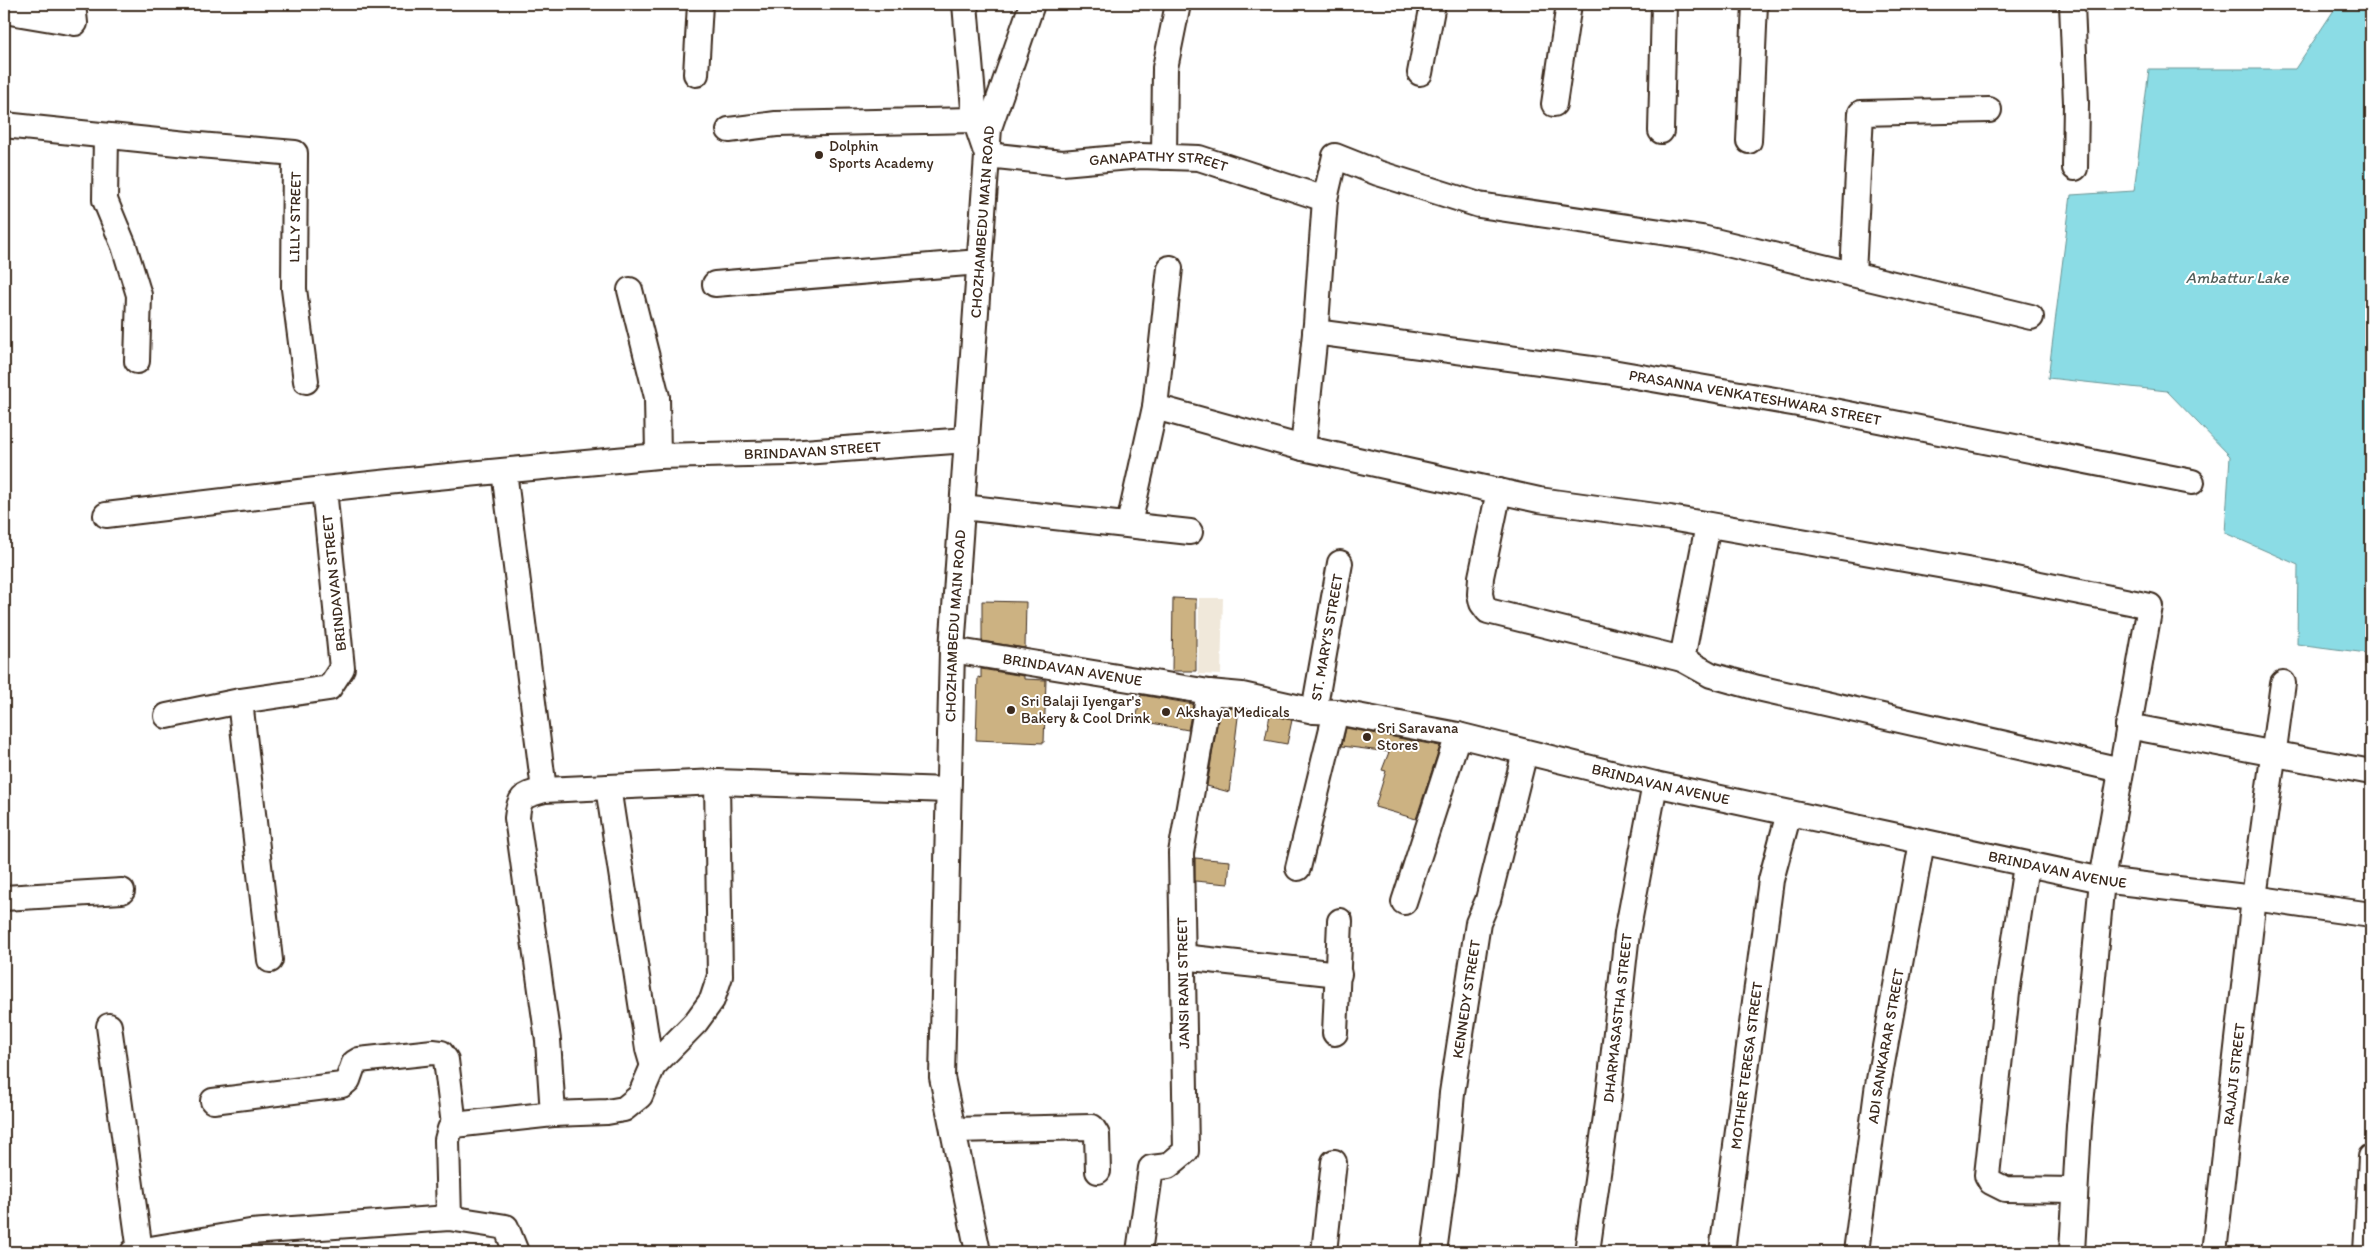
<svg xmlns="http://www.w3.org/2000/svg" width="2375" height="1256" font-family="Itim,sans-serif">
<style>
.built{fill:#f0e8da}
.water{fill:#8bdce5;stroke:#6b9595}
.building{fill:#ccb282;stroke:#3b2a1e}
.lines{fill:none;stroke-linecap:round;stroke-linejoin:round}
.minor-casing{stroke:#3b2a1e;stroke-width:28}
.minor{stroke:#fff;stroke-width:24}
.poi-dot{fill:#3b2a1e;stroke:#fff;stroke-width:2}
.labels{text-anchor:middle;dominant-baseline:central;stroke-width:4;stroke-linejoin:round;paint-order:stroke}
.poi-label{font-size:15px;fill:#3b2a1e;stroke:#fff;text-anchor:start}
.street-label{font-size:15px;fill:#3b2a1e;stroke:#fff}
.water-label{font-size:16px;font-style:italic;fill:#535f5a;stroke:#fff}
</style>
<rect width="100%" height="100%" fill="#fff"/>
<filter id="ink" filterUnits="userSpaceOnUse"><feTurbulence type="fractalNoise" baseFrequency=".02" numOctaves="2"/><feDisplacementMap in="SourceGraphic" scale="10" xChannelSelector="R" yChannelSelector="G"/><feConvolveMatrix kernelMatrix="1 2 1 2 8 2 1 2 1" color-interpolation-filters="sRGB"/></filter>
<g filter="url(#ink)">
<path class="built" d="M 1199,598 L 1223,598 L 1221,675 L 1198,674 Z"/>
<path class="water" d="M 2338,4 L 2371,4 L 2371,623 L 2367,653 L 2297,644 L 2298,565 L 2225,533 L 2230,456 L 2167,391 L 2048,378 L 2071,195 L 2134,191 L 2149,69 L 2295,69 Z"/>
<g class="building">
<path d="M 1173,598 L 1196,599 L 1196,671 L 1172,671 Z"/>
<path d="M 982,601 L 1026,602 L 1025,648 L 982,641 Z"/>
<path d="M 981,669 L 1024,676 L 1024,679 L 1046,680 L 1044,743 L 976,740 L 978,677 L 981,678 Z"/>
<path d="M 1141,695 L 1193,704 L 1188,730 L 1136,720 Z"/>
<path d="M 1220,707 L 1239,709 L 1229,792 L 1207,786 Z"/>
<path d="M 1270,715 L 1292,720 L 1287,744 L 1265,740 Z"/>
<path d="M 1346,728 L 1440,746 L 1416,819 L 1375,807 L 1386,771 L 1382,770 L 1389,752 L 1342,746 Z"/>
<path d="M 1195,858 L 1230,861 L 1228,884 L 1195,881 Z"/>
</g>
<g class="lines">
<g class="minor-casing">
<g id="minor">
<path id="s1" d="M 965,4 L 975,120 L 987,155 L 1062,163 L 1141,156 L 1199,158 L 1325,199"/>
<path d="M 2072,4 L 2076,103 L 2075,168"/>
<path d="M 4,11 L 75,23 L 73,4"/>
<path d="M 1420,73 L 1433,4"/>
<path d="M 696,74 L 700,4"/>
<path d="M 1554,104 L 1569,4"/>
<path d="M 4,125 L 187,144 L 295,153 L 294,289 L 306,381"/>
<path d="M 729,130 L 776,124 L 975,120"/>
<path d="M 1661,131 L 1664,4"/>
<path d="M 106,136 L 105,200 L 124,246 L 139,295 L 137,361"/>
<path d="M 1749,141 L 1755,4"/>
<path d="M 1164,157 L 1165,68 L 1178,4"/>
<path d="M 1853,274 L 1861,113 L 1989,110"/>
<path d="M 715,284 L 979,262"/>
<path id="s2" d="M 630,290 L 657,397 L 658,456 L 790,453 L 967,440"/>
<path d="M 2031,317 L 1702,238 L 1479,205 L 1378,173 L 1335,156 L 1325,199 L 1316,324 L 1303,448 L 1539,500 L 1670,518 L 1990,574 L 2150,606 L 2102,880 L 2079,1126 L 2072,1252"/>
<path id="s3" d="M 1315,332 L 1606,371 L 1798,404 L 2192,482"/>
<path d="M 1155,407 L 1303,448"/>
<path d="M 504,471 L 544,790"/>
<path d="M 1499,491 L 1481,577 L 1480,594 L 1482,603 L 1488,611 L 1682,659 L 1711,675 L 1758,688 L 2121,770"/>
<path d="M 962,507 L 1190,532"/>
<path d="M 106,515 L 324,489"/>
<path d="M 1129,524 L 1155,407 L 1170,268"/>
<path id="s4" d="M 952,650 L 1209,692 L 1242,695 L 1314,711 L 1336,712 L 1458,735 L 1655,784 L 2102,880 L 2254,898 L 2371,915"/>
<path d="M 1682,659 L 1708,525"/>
<path id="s5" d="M 1314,711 L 1340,563"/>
<path d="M 167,716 L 240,701"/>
<path d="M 2128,726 L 2371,772"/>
<path d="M 608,787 L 648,1049 L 653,1066"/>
<path d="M 2026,865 L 2007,993 L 1987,1175 L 1991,1182 L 2005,1189 L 2074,1190"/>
<path d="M 1298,868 L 1336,712"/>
<path d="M 4,898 L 122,891"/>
<path d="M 1404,902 L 1458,735"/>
<path d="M 1182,957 L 1339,974"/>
<path d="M 270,960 L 240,701 L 329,688 L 342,668 L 324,489 C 436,476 547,467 658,456"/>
<path d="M 109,1026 L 140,1251"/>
<path d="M 1335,1033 L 1340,921"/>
<path d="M 213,1101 L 342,1085 L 348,1080 L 354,1063 L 359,1060 L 433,1052 L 441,1053 L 446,1060 L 454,1125"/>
<path d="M 553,1114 L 548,1040 L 517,818 C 519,795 524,796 544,790 L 717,782 L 948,790"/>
<path d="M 953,1130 L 1092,1127 L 1097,1135 L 1098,1171"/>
<path d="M 449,1218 L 447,1140 L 450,1129 L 454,1125 L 553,1114 L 607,1112 L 624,1109 L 640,1096 L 653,1066 L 696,1022 L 712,1000 L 720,976 L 717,782"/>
<path d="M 133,1252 L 250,1232 L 449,1218 L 506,1227 L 516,1252"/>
<path id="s6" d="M 978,1252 L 942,1077 L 952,650 L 989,128 L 1032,4"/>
<path d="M 1139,1252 L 1151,1168 L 1168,1166 L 1186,1151 L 1181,853 L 1209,692"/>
<path d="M 1324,1252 L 1334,1162"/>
<path id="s7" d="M 1434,1252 L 1445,1171 L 1452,1093 L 1478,923 L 1488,900 L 1525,752"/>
<path id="s8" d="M 1587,1252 L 1609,1095 L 1627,933 L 1655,784"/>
<path id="s9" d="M 1722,1252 L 1771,880 L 1789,813"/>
<path id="s10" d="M 1856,1252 L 1877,1091 L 1922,842"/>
<path id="s11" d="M 2214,1252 L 2254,898 L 2283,683"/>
<path d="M 2366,1252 L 2371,1157"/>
</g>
</g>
<use href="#minor" class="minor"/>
</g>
</g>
<g class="poi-dot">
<circle cx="819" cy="155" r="5"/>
<circle cx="1011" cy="710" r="5"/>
<circle cx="1166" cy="712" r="5"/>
<circle cx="1367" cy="737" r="5"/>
</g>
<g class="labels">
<g class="poi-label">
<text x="829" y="146">Dolphin<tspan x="829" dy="17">Sports Academy</tspan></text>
<text x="1021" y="701">Sri Balaji Iyengar's<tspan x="1021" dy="17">Bakery &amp; Cool Drink</tspan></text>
<text x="1176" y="712">Akshaya Medicals</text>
<text x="1377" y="728">Sri Saravana<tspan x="1377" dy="17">Stores</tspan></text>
</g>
<g class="street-label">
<text stroke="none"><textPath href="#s1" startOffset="326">GANAPATHY STREET</textPath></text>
<text transform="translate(295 217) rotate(-89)">LILLY STREET</text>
<text stroke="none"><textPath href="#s6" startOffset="1035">CHOZHAMBEDU MAIN ROAD</textPath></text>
<text stroke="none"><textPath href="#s3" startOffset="445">PRASANNA VENKATESHWARA STREET</textPath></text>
<text stroke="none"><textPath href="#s2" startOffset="324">BRINDAVAN STREET</textPath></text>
<text transform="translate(334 583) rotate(-96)">BRINDAVAN STREET</text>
<text stroke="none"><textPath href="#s6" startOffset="630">CHOZHAMBEDU MAIN ROAD</textPath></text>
<text stroke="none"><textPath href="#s5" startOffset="75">ST. MARY'S STREET</textPath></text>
<text stroke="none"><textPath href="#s4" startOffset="122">BRINDAVAN AVENUE</textPath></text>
<text stroke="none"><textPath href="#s4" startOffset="722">BRINDAVAN AVENUE</textPath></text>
<text stroke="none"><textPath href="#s4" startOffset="1128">BRINDAVAN AVENUE</textPath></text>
<text transform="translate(1183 983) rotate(-91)">JANSI RANI STREET</text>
<text stroke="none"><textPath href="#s7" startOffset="255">KENNEDY STREET</textPath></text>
<text stroke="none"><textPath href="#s8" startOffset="236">DHARMASASTHA STREET</textPath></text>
<text stroke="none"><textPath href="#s10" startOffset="208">ADI SANKARAR STREET</textPath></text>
<text stroke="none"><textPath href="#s9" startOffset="188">MOTHER TERESA STREET</textPath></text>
<text stroke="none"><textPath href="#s11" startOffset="179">RAJAJI STREET</textPath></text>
</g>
<g class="water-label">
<text x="2237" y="277">Ambattur Lake</text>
</g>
</g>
<rect width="2375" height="1256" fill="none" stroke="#fff" stroke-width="20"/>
<rect x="10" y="10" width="2355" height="1236" fill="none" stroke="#3b2a1e" stroke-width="2" filter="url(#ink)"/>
</svg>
